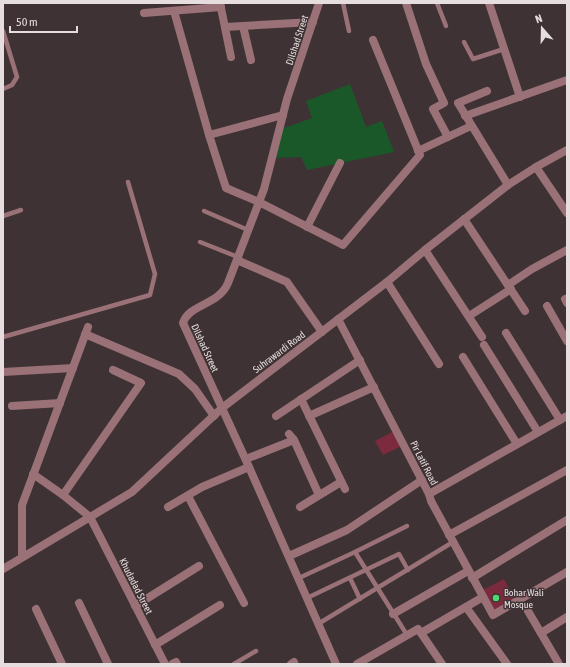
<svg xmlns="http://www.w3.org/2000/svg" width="570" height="667" font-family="'Asap Condensed',sans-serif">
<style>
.green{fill:#1a582a}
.building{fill:#7c2a3e}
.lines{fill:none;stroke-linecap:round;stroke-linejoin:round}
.service{stroke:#997177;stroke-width:4.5}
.minor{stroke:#997177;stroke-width:8}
.tertiary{stroke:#997177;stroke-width:8}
.poi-dot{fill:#52d673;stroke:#3f3234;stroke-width:1.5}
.labels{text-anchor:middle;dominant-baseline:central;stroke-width:3;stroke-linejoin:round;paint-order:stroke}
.street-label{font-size:10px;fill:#e6ddde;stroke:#3f3234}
.poi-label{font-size:10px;fill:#e6ddde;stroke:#3f3234;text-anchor:start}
</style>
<rect width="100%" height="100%" fill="#3f3234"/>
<path class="green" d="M 350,84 L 366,127 L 382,121 L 394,152 L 307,170 L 301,157 L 272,158 L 281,129 L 312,118 L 306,101 Z"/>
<g class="building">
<path d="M 396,430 L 404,445 L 383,455 L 375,441 Z"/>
<path d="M 504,579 L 516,602 L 490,616 L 477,593 Z"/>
</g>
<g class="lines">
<g class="service">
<path d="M 343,3 L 349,31"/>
<path d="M 437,3 L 446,26"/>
<path d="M 3,31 L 17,77 L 12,85 L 3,89"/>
<path d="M 464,42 L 473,59 L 504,49"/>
<path d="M 204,211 L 248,230"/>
<path d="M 3,216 L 21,210"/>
<path d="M 200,242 L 238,257"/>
<path d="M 3,337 L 150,295 L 155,274 L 128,182"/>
<path d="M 355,552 L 407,635"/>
<path d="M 299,578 L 355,552 L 407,526"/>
<path d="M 350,578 L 360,599"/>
<path d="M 307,598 L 399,554 L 408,570"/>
<path d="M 318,624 L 453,542"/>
<path d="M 234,664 L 256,651"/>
</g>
<g class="minor">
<path d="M 220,3 L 231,57"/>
<path d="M 406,3 L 426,64 L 444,103 L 433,109 L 448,137"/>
<path d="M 489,3 L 520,97"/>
<path d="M 174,11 L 209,135 L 226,188 L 259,202 L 343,245 L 420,155 L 373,40"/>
<path d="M 144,13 L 221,7"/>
<path d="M 243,26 L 251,60"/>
<path d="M 225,27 L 313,22"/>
<path d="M 487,91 L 458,103 L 508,185"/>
<path d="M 465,116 L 567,80"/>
<path d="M 209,135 L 283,115"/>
<path d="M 418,151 L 471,126"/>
<path d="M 536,167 L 567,213"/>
<path d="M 464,219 L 525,311"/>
<path d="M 307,227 L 340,163"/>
<path d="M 425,250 L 482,337"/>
<path d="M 237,260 L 287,282 L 322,332"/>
<path d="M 387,282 L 439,364"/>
<path d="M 508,285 L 532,269 L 567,250"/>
<path d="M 565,299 L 567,303"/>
<path d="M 547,306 L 567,341"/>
<path d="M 469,316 L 511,289"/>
<path d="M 338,319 L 429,494 L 431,501 L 493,615 L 567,572"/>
<path d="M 506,333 L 560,420"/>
<path d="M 85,334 L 179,374 L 195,389 L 214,416"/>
<path d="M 484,345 L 538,432"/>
<path d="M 463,357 L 517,444"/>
<path d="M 3,372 L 73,368"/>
<path d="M 301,399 L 345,489"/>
<path d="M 12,406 L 60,403"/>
<path d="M 276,416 L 360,360"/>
<path d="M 309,416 L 374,387"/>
<path d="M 289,434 L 294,440 L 319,495"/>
<path d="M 246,459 L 294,440"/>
<path d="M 33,474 L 63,495 L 141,383 L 113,370"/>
<path d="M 429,494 L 567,416"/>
<path d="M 63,495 L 90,517 L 165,664"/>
<path d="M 188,496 L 244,603"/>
<path d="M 168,507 L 202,487 L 249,467"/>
<path d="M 300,507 L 341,482"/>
<path d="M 449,535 L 567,470"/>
<path d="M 22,556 L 22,505 L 88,327"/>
<path d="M 289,556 L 347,530 L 422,480"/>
<path d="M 472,578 L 567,520"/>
<path d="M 79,603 L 108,664"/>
<path d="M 135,606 L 199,566"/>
<path d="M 466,607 L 507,664"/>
<path d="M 36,609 L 62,664"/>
<path d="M 528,611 L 559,664"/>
<path d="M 393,614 L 468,571"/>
<path d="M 421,633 L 442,664"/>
<path d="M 541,633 L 567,617"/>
<path d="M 155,645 L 220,605"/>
<path d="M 172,664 L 176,662 L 177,664"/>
<path d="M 291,664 L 294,662"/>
<path d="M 357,664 L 418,629 L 421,633 L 483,597"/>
</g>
<g class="tertiary">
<path d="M 319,3 L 287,99 L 264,189 L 228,283 C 219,305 189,304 183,323 L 249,467 L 336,664"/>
<path d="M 3,569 L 132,492 L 222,408 L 387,282 L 425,250 L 508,185 L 536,167 L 567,150"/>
</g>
</g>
<circle class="poi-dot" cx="496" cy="598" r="4"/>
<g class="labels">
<g class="street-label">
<text transform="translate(297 40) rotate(-72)">Dilshad Street</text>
<text transform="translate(205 348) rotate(65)">Dilshad Street</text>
<text transform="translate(279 352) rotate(-37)">Suhrawardi Road</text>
<text transform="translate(424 463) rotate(63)">Pir Latif Road</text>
<text transform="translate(136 586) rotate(63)">Khudadad Street</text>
</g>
<g class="poi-label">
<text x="504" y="592">Bohar Wali<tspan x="504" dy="12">Mosque</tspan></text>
</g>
</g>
<rect width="570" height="667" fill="none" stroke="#e6ddde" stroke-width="8"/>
<g transform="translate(542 28) rotate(340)" stroke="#3f3234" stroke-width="3" paint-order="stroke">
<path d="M0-3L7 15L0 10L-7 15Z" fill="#e6ddde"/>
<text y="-6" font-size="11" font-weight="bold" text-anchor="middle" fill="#e6ddde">N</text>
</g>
<path d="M10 26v6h67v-6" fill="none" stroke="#e6ddde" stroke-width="2"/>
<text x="16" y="26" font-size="12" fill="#e6ddde" stroke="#3f3234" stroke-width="3" paint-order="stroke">50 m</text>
</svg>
